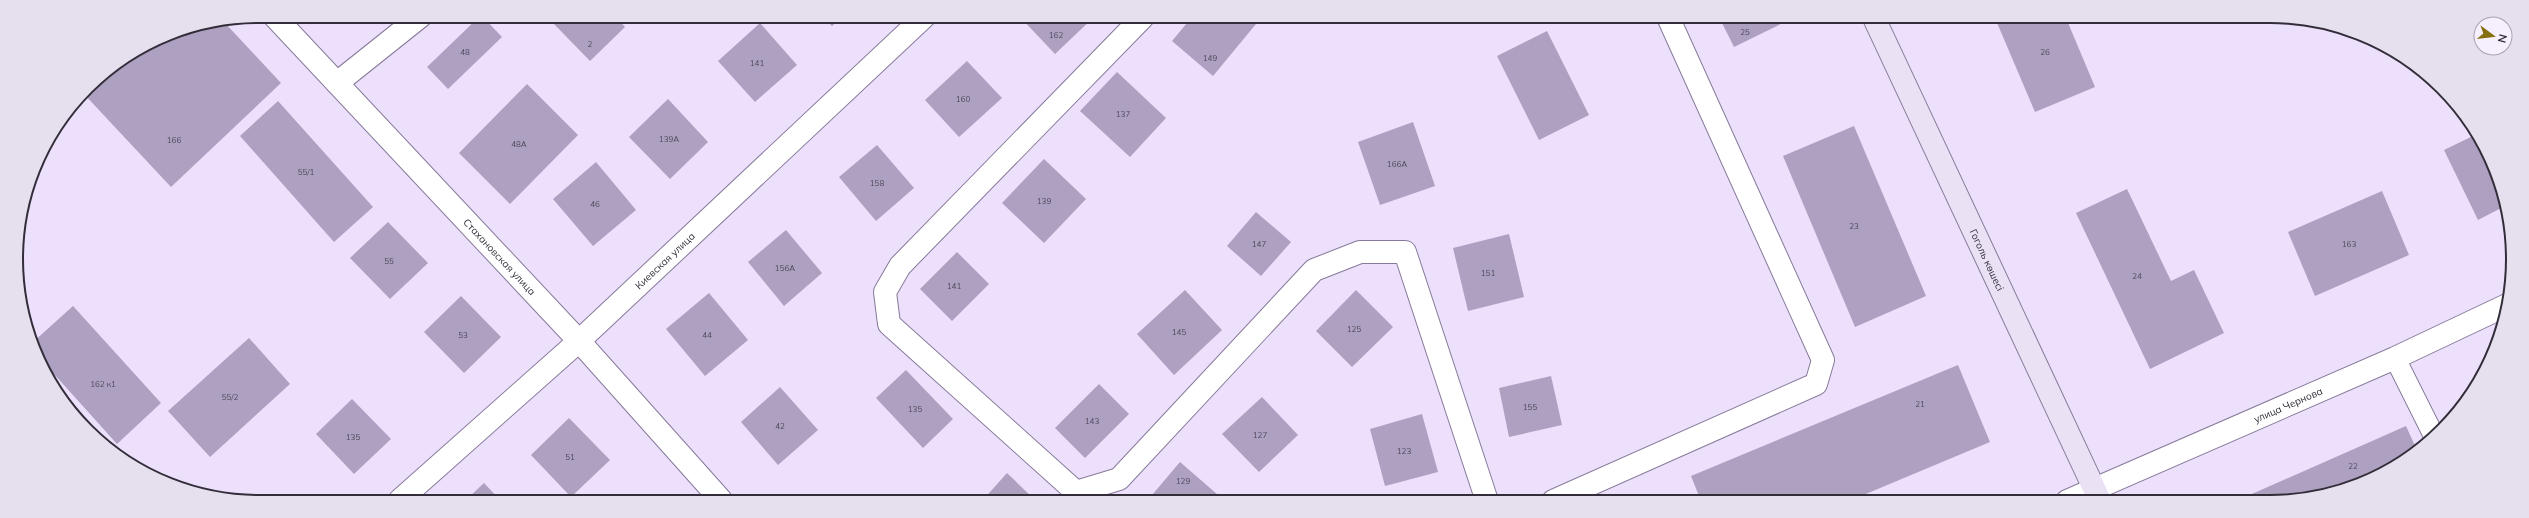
<svg xmlns="http://www.w3.org/2000/svg" width="2529" height="518" font-family="Mulish,sans-serif">
<style>
.building{fill:#aea0c1}
.lines{fill:none;stroke-linecap:round;stroke-linejoin:round}
.service-casing{stroke:#887a9a;stroke-width:22}
.minor-casing{stroke:#887a9a;stroke-width:24}
.secondary-casing{stroke:#887a9a;stroke-width:24}
.service{stroke:#fff;stroke-width:20}
.minor{stroke:#fff;stroke-width:22}
.secondary{stroke:#eae1f5;stroke-width:22}
.labels{text-anchor:middle;dominant-baseline:central;stroke-width:4;stroke-linejoin:round;paint-order:stroke}
.number-label{font-size:8px;fill:#524a5c}
.street-label{font-size:10px;fill:#332d3a;stroke:#f6f0fe}
.rim{fill:none;stroke:#332d3a;stroke-width:2}
</style>
<rect width="100%" height="100%" fill="#ece0fc"/>
<g class="building">
<path d="M 480,16 L 482,16 L 502,37 L 448,89 L 427,67 Z"/>
<path d="M 558,16 L 615,16 L 625,27 L 590,61 L 552,22 Z"/>
<path d="M 823,17 L 842,17 L 832,26 Z"/>
<path d="M 1020,17 L 1094,17 L 1055,54 Z"/>
<path d="M 1192,17 L 1248,17 L 1256,24 L 1213,76 L 1172,41 Z"/>
<path d="M 1719,17 L 1793,18 L 1734,47 Z"/>
<path d="M 1995,18 L 2066,18 L 2095,87 L 2035,112 Z"/>
<path d="M 225,23 L 281,83 L 171,187 L 83,93 L 87,87 L 166,34 Z"/>
<path d="M 760,23 L 797,65 L 755,102 L 718,61 Z"/>
<path d="M 1547,31 L 1589,115 L 1539,140 L 1497,56 Z"/>
<path d="M 967,61 L 1002,98 L 959,137 L 925,100 Z"/>
<path d="M 1117,72 L 1166,118 L 1130,157 L 1080,111 Z"/>
<path d="M 527,84 L 578,135 L 510,204 L 459,153 Z"/>
<path d="M 668,99 L 708,142 L 670,179 L 629,137 Z"/>
<path d="M 278,101 L 373,207 L 334,242 L 240,136 Z"/>
<path d="M 1413,122 L 1435,186 L 1380,205 L 1358,142 Z"/>
<path d="M 1854,126 L 1926,296 L 1855,327 L 1783,156 Z"/>
<path d="M 2475,135 L 2505,196 L 2505,206 L 2478,220 L 2444,150 Z"/>
<path d="M 877,145 L 914,188 L 876,221 L 839,177 Z"/>
<path d="M 1044,159 L 1086,199 L 1044,243 L 1002,203 Z"/>
<path d="M 596,162 L 636,210 L 593,246 L 553,199 Z"/>
<path d="M 2127,189 L 2171,281 L 2194,270 L 2224,333 L 2150,369 L 2076,213 Z"/>
<path d="M 2382,191 L 2409,255 L 2315,296 L 2288,232 Z"/>
<path d="M 1256,212 L 1291,242 L 1261,276 L 1227,246 Z"/>
<path d="M 388,222 L 428,263 L 390,299 L 350,258 Z"/>
<path d="M 786,230 L 822,273 L 784,306 L 748,262 Z"/>
<path d="M 1509,234 L 1524,297 L 1468,311 L 1453,248 Z"/>
<path d="M 957,252 L 989,284 L 952,321 L 920,289 Z"/>
<path d="M 1185,290 L 1222,330 L 1174,375 L 1137,334 Z"/>
<path d="M 1356,290 L 1393,327 L 1352,367 L 1316,331 Z"/>
<path d="M 709,293 L 748,340 L 705,376 L 666,329 Z"/>
<path d="M 461,296 L 501,337 L 464,373 L 424,332 Z"/>
<path d="M 73,306 L 161,403 L 117,444 L 45,364 L 32,343 Z"/>
<path d="M 249,338 L 290,384 L 210,457 L 168,411 Z"/>
<path d="M 1958,365 L 1990,442 L 1849,501 L 1701,501 L 1691,476 Z"/>
<path d="M 906,370 L 953,419 L 923,448 L 876,398 Z"/>
<path d="M 1551,376 L 1562,425 L 1509,437 L 1499,388 Z"/>
<path d="M 1099,384 L 1129,414 L 1085,458 L 1055,428 Z"/>
<path d="M 780,387 L 818,430 L 778,465 L 741,422 Z"/>
<path d="M 1262,397 L 1298,435 L 1259,472 L 1222,434 Z"/>
<path d="M 352,399 L 391,439 L 354,474 L 316,434 Z"/>
<path d="M 1422,414 L 1438,472 L 1385,486 L 1370,429 Z"/>
<path d="M 569,418 L 610,460 L 571,497 L 531,455 Z"/>
<path d="M 2406,426 L 2416,448 L 2363,483 L 2286,501 L 2236,501 Z"/>
<path d="M 1180,462 L 1225,501 L 1147,501 Z"/>
<path d="M 1007,473 L 1036,501 L 982,501 Z"/>
<path d="M 484,483 L 500,500 L 466,500 Z"/>
<path d="M 875,495 L 880,500 L 869,500 Z"/>
</g>
<g class="lines">
<g class="service-casing">
<path id="service" d="M 2395,358 L 2434,436"/>
</g>
<g class="minor-casing">
<g id="minor">
<path id="s1" d="M 274,16 L 579,341 L 721,500"/>
<path d="M 1143,17 L 900,266 L 885,292 L 889,324 L 1076,492 L 1119,479 L 1314,270 L 1360,252 L 1405,252 L 1487,501"/>
<path d="M 337,83 L 421,16"/>
<path id="s2" d="M 400,500 L 579,341 L 924,17"/>
<path d="M 1553,501 L 1816,384 L 1823,360 L 1668,17"/>
<path id="s3" d="M 2067,501 L 2395,358 L 2507,305"/>
</g>
</g>
<g class="secondary-casing">
<g id="secondary">
<path id="s4" d="M 1874,18 L 2100,501"/>
</g>
</g>
<use href="#service" class="service"/>
<use href="#minor" class="minor"/>
<use href="#secondary" class="secondary"/>
</g>
<g class="labels">
<g class="number-label">
<text x="1745" y="32">25</text>
<text x="1056" y="35">162</text>
<text x="590" y="44">2</text>
<text x="465" y="52">48</text>
<text x="2045" y="52">26</text>
<text x="1210" y="58">149</text>
<text x="757" y="63">141</text>
<text x="963" y="99">160</text>
<text x="1123" y="114">137</text>
<text x="669" y="139">139А</text>
<text x="174" y="140">166</text>
<text x="519" y="144">48А</text>
<text x="1397" y="164">166А</text>
<text x="306" y="172">55/1</text>
<text x="877" y="183">158</text>
<text x="1044" y="201">139</text>
<text x="595" y="204">46</text>
<text x="1854" y="226">23</text>
<text x="1259" y="244">147</text>
<text x="2349" y="244">163</text>
<text x="389" y="261">55</text>
<text x="785" y="268">156А</text>
<text x="1488" y="273">151</text>
<text x="2137" y="276">24</text>
<text x="954" y="286">141</text>
<text x="1354" y="329">125</text>
<text x="1179" y="332">145</text>
<text x="463" y="335">53</text>
<text x="707" y="335">44</text>
<text x="103" y="384">162 к1</text>
<text x="230" y="397">55/2</text>
<text x="1920" y="404">21</text>
<text x="1530" y="407">155</text>
<text x="915" y="409">135</text>
<text x="1092" y="421">143</text>
<text x="780" y="426">42</text>
<text x="1260" y="435">127</text>
<text x="353" y="437">135</text>
<text x="1404" y="451">123</text>
<text x="570" y="457">51</text>
<text x="2353" y="466">22</text>
<text x="1183" y="481">129</text>
</g>
<g class="street-label">
<text stroke="none"><textPath href="#s1" startOffset="330">Стахановская улица</textPath></text>
<text stroke="none"><textPath href="#s4" startOffset="267">Гоголь көшесі</textPath></text>
<text stroke="none"><textPath href="#s2" startOffset="357">Киевская улица</textPath></text>
<text stroke="none"><textPath href="#s3" startOffset="241">улица Чернова</textPath></text>
</g>
</g>
<path d="M0 0H2529V518H0ZM259 23H2270A236 236 0 0 1 2506 259V259A236 236 0 0 1 2270 495H259A236 236 0 0 1 23 259V259A236 236 0 0 1 259 23Z" fill="#e6e0ee" fill-rule="evenodd"/>
<path class="rim" d="M259 23H2270A236 236 0 0 1 2506 259V259A236 236 0 0 1 2270 495H259A236 236 0 0 1 23 259V259A236 236 0 0 1 259 23Z"/>
<g transform="translate(2493 36) rotate(105)"><circle r="19" fill="#f6f0fe" stroke="#a8a2b0"/>
<path d="M0-3L7 15L0 10L-7 15Z" fill="#85700f"/>
<text y="-6" font-size="11" font-weight="bold" text-anchor="middle" fill="#332d3a">N</text>
</g>
</svg>
